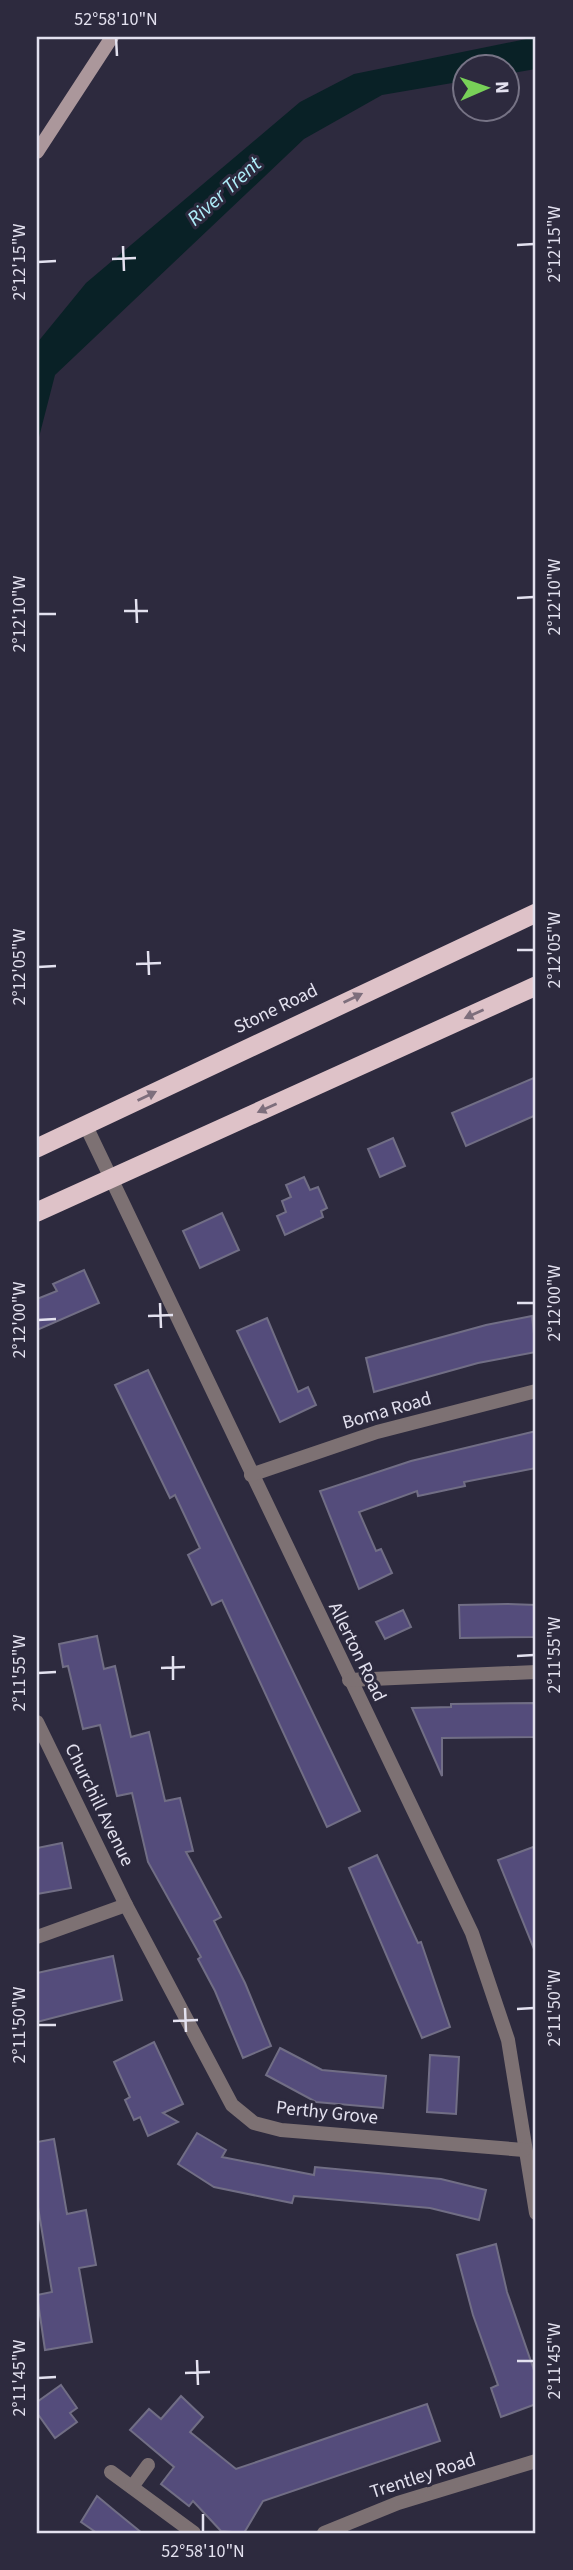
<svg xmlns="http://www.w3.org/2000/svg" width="573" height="2570" font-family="'Source Sans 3',sans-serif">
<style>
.water{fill:#092126}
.building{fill:#544c7b;stroke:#716e85;stroke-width:2}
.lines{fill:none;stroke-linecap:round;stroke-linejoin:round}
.minor{stroke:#7d7173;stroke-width:14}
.secondary{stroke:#ab979b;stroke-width:14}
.trunk{stroke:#dec2c8;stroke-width:19}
.oneway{fill:#7d6e7c}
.ticks{fill:none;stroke:#e3e1ef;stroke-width:2.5}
.labels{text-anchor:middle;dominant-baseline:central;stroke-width:6;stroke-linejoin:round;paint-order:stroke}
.street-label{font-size:19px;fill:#e3e1ef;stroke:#2d2a3e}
.water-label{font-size:21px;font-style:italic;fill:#afedf9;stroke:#2d2a3e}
.neatline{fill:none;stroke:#e3e1ef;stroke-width:2.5}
.ticks-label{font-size:18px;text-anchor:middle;fill:#e3e1ef}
</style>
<rect width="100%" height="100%" fill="#2d2a3e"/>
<path class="water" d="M 536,37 L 536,69 L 507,74 L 506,66 L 464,66 L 464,81 L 382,95 L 304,139 L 55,375 L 37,445 L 37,343 L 86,283 L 300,102 L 354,74 Z"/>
<g class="building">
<path d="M 536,1077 L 536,1115 L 466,1146 L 452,1113 Z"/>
<path d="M 393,1138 L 405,1166 L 380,1177 L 368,1149 Z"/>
<path d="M 304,1177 L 310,1190 L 318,1187 L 327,1208 L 321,1211 L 323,1217 L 285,1235 L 277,1216 L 286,1212 L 282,1201 L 291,1197 L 286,1185 Z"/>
<path d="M 222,1213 L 239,1250 L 200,1268 L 183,1231 Z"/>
<path d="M 84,1270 L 99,1303 L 37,1330 L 37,1299 L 57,1291 L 53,1284 Z"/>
<path d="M 532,1316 L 536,1352 L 478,1363 L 374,1392 L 366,1358 L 486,1325 Z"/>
<path d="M 267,1318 L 298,1392 L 308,1387 L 316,1405 L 280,1422 L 237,1331 Z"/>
<path d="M 148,1370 L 360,1811 L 327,1827 L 222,1600 L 212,1605 L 188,1555 L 200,1548 L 175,1495 L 170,1498 L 115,1385 Z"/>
<path d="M 536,1431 L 536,1468 L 464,1482 L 465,1486 L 418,1496 L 417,1491 L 359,1512 L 376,1551 L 381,1549 L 392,1573 L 359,1589 L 320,1491 L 411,1461 Z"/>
<path d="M 507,1604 L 536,1605 L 536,1637 L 460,1638 L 459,1605 Z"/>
<path d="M 403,1610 L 411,1627 L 385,1639 L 376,1622 Z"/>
<path d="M 97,1636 L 104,1669 L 115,1666 L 131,1737 L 149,1732 L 165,1801 L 180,1798 L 193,1851 L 186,1852 L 221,1917 L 214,1921 L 245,1983 L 271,2046 L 243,2058 L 215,1991 L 198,1959 L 201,1957 L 148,1862 L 132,1793 L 117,1796 L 100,1725 L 83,1729 L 68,1666 L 63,1667 L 59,1644 Z"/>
<path d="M 536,1703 L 536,1737 L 442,1738 L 442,1776 L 412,1708 L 451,1707 L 451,1704 Z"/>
<path d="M 62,1843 L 71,1888 L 37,1894 L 37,1848 Z"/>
<path d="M 536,1846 L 536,1949 L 534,1949 L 498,1860 Z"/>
<path d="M 377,1855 L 418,1943 L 421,1942 L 450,2027 L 422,2038 L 349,1868 Z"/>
<path d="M 113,1956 L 122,2000 L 37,2022 L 37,1973 Z"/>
<path d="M 154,2042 L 183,2104 L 163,2113 L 178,2122 L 148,2136 L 140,2117 L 134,2120 L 125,2100 L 130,2097 L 114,2062 Z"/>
<path d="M 280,2048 L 322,2070 L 386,2076 L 383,2108 L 316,2102 L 266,2075 Z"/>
<path d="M 430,2055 L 459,2057 L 456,2114 L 427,2112 Z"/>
<path d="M 197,2133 L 226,2150 L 222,2157 L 314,2175 L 315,2167 L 441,2179 L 486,2190 L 479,2220 L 430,2208 L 294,2196 L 292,2203 L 214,2187 L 178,2164 Z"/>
<path d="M 54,2139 L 67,2214 L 86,2210 L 96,2265 L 79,2268 L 92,2342 L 45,2350 L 37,2295 L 52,2292 L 37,2201 L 37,2142 Z"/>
<path d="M 496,2244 L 507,2292 L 536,2376 L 536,2404 L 501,2417 L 491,2388 L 498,2385 L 473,2315 L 457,2255 Z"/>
<path d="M 61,2385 L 77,2408 L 70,2413 L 77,2422 L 55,2438 L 37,2413 L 37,2402 Z"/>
<path d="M 181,2396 L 203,2417 L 190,2432 L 236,2469 L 427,2404 L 440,2441 L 263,2501 L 244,2533 L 221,2531 L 193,2501 L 189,2506 L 161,2484 L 174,2467 L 130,2430 L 149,2409 L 161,2419 Z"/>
<path d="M 97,2496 L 115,2511 L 142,2533 L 97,2533 L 81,2522 Z"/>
</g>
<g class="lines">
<g class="minor">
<path d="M 86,1126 L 472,1933 L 508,2040 L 536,2213"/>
<path d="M 251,1475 L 377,1432 L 536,1391"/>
<path d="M 349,1680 L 536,1672"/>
<path d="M 37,1722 L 126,1905 L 232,2105 L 254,2123 L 281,2130 L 524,2150"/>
<path d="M 37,1937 L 126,1905"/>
<path d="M 111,2472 L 194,2533"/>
<path d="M 132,2487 L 148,2465"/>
<path d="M 324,2533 L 398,2503 L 536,2461"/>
</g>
<path class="secondary" d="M 37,152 L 112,37"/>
<g class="trunk">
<path d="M 37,1148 L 536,913"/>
<path d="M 37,1212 L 536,986"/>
</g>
</g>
<defs><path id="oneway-solid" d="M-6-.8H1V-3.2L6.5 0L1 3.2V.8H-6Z" transform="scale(1.75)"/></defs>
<g class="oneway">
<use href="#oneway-solid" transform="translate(353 998) rotate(-26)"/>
<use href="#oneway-solid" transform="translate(474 1014) rotate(156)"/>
<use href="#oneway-solid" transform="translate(147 1096) rotate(-26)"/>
<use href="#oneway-solid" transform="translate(267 1108) rotate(156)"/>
</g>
<path class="ticks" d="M 116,38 L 117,56M 517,245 L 534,244M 123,246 L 124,271M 112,259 L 136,258M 38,262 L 56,261M 517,598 L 534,597M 136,599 L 137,623M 124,611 L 148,611M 38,614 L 56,614M 517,950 L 534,950M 148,951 L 149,975M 136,964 L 161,963M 38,967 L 56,966M 160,1303 L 161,1328M 517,1303 L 534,1303M 148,1316 L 173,1315M 38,1320 L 56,1319M 173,1656 L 173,1680M 517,1656 L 534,1655M 161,1668 L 185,1667M 38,1673 L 56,1672M 185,2008 L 186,2032M 517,2009 L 534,2008M 173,2021 L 198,2020M 38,2025 L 56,2025M 197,2360 L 198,2385M 517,2361 L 534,2361M 185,2373 L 210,2372M 38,2378 L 56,2377M 203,2514 L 203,2532"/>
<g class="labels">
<g class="street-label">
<text transform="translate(276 1009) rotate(-26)">Stone Road</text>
<text transform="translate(387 1411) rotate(-16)">Boma Road</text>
<text transform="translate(357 1652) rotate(64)">Allerton Road</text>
<text transform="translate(99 1805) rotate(64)">Churchill Avenue</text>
<text transform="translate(327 2113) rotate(6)">Perthy Grove</text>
<text transform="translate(423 2476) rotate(-18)">Trentley Road</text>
</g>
<g class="water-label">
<text transform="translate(224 191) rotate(-42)">River Trent</text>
</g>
</g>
<rect width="573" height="2570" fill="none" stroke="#2d2a3e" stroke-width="77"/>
<g transform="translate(486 88) rotate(88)"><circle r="33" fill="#2d2a3e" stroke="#767385" stroke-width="2"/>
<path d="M0-5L12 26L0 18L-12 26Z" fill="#78d158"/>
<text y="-10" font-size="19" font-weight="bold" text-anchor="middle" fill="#e3e1ef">N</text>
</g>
<rect x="38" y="38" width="496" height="2494" class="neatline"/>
<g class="ticks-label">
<text x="116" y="25">52°58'10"N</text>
<text transform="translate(554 244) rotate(-90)" y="6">2°12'15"W</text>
<text transform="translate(19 262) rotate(-90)" y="6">2°12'15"W</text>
<text transform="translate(554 597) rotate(-90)" y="6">2°12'10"W</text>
<text transform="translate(19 614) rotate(-90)" y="6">2°12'10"W</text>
<text transform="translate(554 950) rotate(-90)" y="6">2°12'05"W</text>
<text transform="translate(19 967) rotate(-90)" y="6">2°12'05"W</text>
<text transform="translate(554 1303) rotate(-90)" y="6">2°12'00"W</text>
<text transform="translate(19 1320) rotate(-90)" y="6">2°12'00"W</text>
<text transform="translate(554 1655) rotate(-90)" y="6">2°11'55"W</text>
<text transform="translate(19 1673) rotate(-90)" y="6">2°11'55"W</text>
<text transform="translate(554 2008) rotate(-90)" y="6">2°11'50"W</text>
<text transform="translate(19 2025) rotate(-90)" y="6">2°11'50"W</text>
<text transform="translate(554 2361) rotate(-90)" y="6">2°11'45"W</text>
<text transform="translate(19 2378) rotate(-90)" y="6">2°11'45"W</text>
<text x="203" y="2557">52°58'10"N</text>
</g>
</svg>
